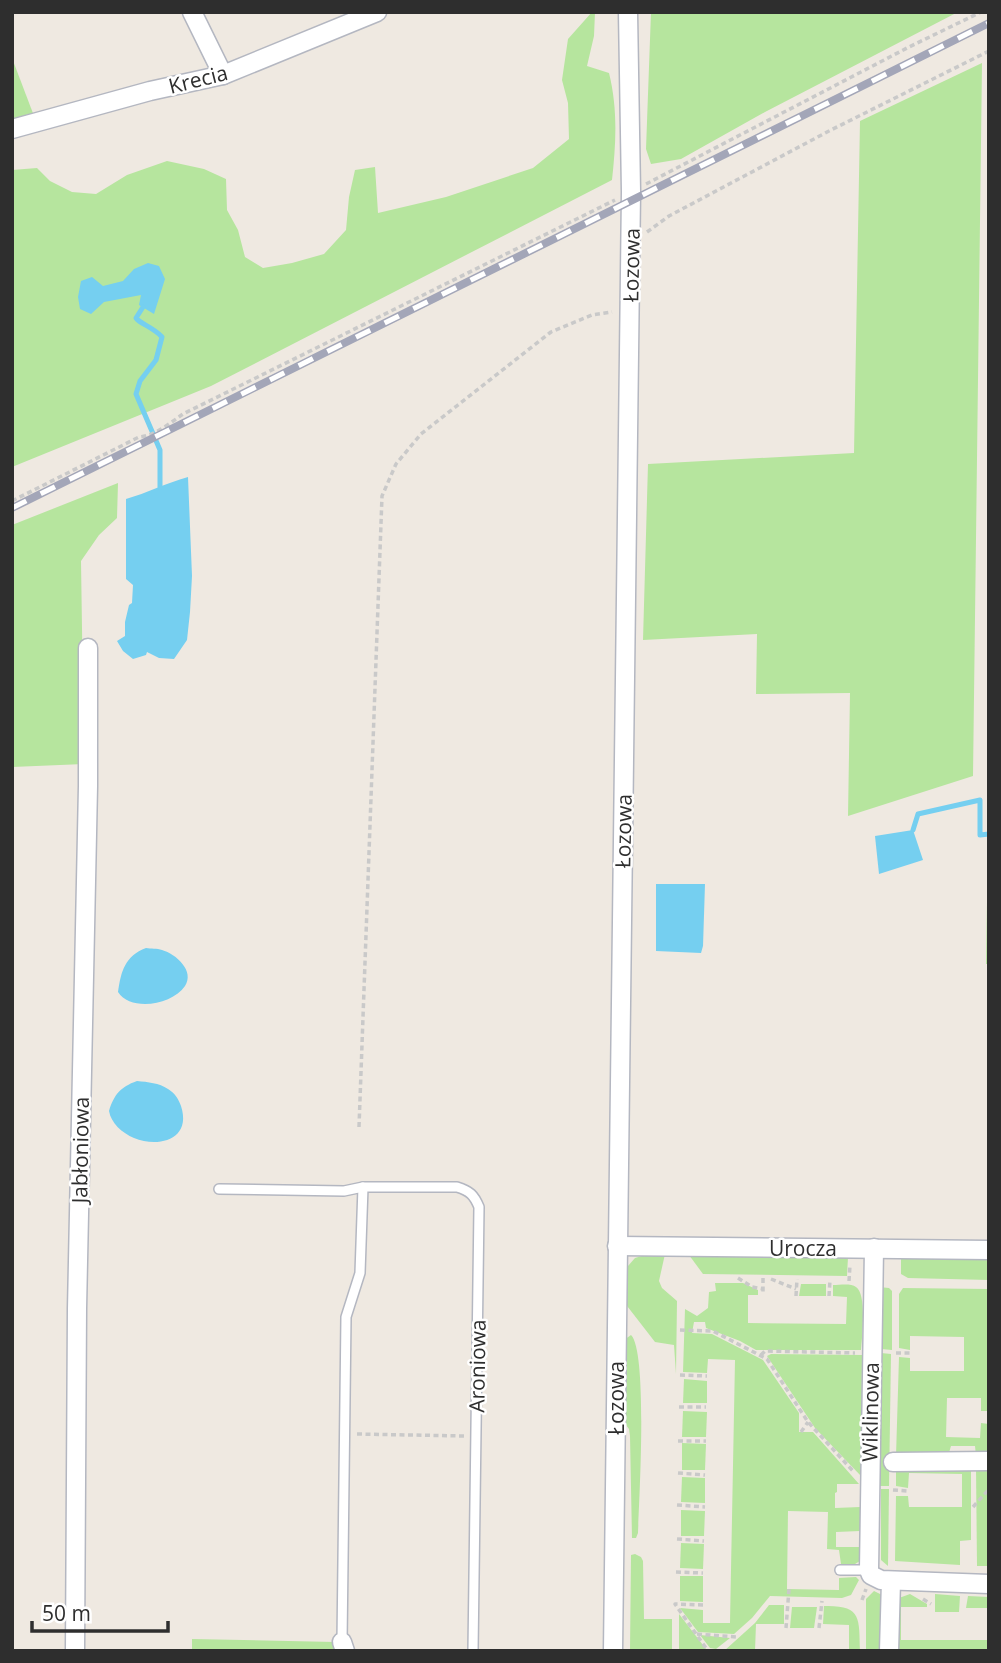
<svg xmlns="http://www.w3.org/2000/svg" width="1001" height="1663" font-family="'Open Sans',sans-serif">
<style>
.green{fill:#b6e59e}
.water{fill:#75cff0}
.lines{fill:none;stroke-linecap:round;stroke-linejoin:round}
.stream{stroke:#75cff0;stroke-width:5}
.lane-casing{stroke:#b4b7c1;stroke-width:12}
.street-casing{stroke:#b4b7c1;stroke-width:21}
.path{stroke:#c9c9c9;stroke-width:3.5;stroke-dasharray:5 3.5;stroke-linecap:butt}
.lane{stroke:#fff;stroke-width:9}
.street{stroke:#fff;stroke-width:18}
.rail-casing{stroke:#a3a6b8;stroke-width:8}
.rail{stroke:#fff;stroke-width:5;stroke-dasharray:16;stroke-linecap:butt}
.labels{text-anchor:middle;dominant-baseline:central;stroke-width:5;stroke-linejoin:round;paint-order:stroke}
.street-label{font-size:21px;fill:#2e2e2e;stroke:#fff}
</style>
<rect width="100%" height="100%" fill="#efe9e1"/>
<g class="green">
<path d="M 592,12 L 595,12 L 594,36 L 587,66 L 609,73 C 618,109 616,144 612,180 L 211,386 L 12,467 L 12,170 L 37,168 L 50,181 L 72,192 L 96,194 L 127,175 L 167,161 L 204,169 L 226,179 L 227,210 L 238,230 L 245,257 L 263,268 L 292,263 L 324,254 L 346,230 L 349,197 L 355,170 L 375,167 L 378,213 L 446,197 L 533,168 L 569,139 L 568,103 L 562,80 L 568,39 Z"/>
<path d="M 651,12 L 958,12 L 765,112 L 681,159 L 651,164 L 646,149 Z"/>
<path d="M 12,58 L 34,116 L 12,122 Z"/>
<path d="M 982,63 L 973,776 L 848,816 L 850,693 L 756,694 L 757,634 L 643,640 L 648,464 L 854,453 L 860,121 Z"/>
<path d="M 118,483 L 117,518 L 99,535 L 81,561 L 84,764 L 12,767 L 12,525 Z"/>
<path d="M 989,775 L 989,964 L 986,964 Z"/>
<path d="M 648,1254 L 665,1254 L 659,1281 L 662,1288 L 677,1301 L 676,1374 L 674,1345 L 655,1342 L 624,1302 L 625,1272 L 628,1266 L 635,1258 Z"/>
<path d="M 689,1255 L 848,1257 L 847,1276 L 703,1274 Z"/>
<path d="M 901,1257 L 989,1258 L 989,1280 L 908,1278 L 901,1274 Z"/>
<path d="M 715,1283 L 743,1283 L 758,1290 L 758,1295 L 748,1295 L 748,1323 L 846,1324 L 847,1297 L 833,1296 L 833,1285 C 840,1285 851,1283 856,1287 C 867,1294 862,1337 861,1350 L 756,1350 L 740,1341 L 706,1328 L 705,1322 L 694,1322 L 692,1333 L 712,1334 L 763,1360 L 799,1413 L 799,1432 L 813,1432 L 859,1484 L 837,1484 L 837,1492 L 835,1493 L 835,1508 L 860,1507 L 860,1531 L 836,1532 L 836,1547 L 860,1547 L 860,1561 L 855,1564 L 841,1564 L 839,1550 L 827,1549 L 828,1512 L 788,1511 L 787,1589 L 839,1590 L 839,1578 L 856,1577 L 859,1580 L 851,1595 L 842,1598 L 770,1596 L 752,1618 L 734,1634 L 698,1632 L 680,1608 L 703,1610 L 703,1623 L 730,1623 L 735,1360 L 708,1359 L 707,1373 L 683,1372 L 685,1309 L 697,1316 L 708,1308 L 709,1292 L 716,1291 Z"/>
<path d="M 801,1284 L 826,1284 L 826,1296 L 799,1296 Z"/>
<path d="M 879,1287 L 889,1288 L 892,1291 L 892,1350 L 881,1349 Z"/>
<path d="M 903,1288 L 989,1289 L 989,1411 L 981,1411 L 981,1398 L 947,1398 L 946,1437 L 980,1438 L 981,1423 L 989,1424 L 989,1456 L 976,1456 L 975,1446 L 951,1446 L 948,1456 L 896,1456 L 899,1357 L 910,1358 L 910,1371 L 964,1371 L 964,1337 L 910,1336 L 910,1350 L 899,1348 L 899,1294 Z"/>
<path d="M 631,1335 C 648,1352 639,1502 638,1533 L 636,1538 L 632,1538 L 630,1436 L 629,1429 L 623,1421 L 624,1340 Z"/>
<path d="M 881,1353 L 891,1354 L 889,1486 L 880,1486 Z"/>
<path d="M 771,1354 L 862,1355 L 861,1476 L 815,1428 L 767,1356 Z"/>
<path d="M 684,1379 L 707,1381 L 707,1403 L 683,1403 Z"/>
<path d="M 683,1411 L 707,1412 L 706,1437 L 682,1437 Z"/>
<path d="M 682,1443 L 706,1444 L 705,1470 L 682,1470 Z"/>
<path d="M 989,1465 L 989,1566 L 977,1566 L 976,1466 Z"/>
<path d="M 971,1466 L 971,1540 L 960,1541 L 960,1565 L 895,1561 L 896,1496 L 908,1496 L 909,1507 L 962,1507 L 962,1474 L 909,1473 L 908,1488 L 896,1486 L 896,1468 Z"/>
<path d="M 682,1477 L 705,1478 L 705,1503 L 681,1502 Z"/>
<path d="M 881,1489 L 889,1489 L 888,1566 L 881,1560 Z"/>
<path d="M 681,1510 L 705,1511 L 704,1536 L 681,1536 Z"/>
<path d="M 681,1543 L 704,1544 L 703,1569 L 680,1568 Z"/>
<path d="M 635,1554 L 641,1557 L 643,1561 L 644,1619 L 672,1619 L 672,1651 L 630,1651 L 631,1555 Z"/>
<path d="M 680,1576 L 703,1576 L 703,1602 L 680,1601 Z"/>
<path d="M 874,1591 L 884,1596 L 882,1651 L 866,1651 L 866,1599 Z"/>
<path d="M 910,1594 L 927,1604 L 927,1607 L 901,1607 L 901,1640 L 989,1640 L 989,1651 L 895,1651 L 899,1598 Z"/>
<path d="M 935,1594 L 960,1596 L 959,1612 L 935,1612 Z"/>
<path d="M 968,1596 L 989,1597 L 989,1608 L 966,1608 Z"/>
<path d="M 769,1605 L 784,1605 L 784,1624 L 756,1624 L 755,1651 L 724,1651 L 755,1623 Z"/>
<path d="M 824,1606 C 862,1605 859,1618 860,1651 L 849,1651 L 849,1625 L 823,1624 Z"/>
<path d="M 792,1607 L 817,1607 L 814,1628 L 790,1628 Z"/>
<path d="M 679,1614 L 706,1649 L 706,1651 L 679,1651 Z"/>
<path d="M 700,1635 L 730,1638 L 716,1649 L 710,1648 Z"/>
<path d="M 192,1639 L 335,1642 L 335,1651 L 192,1651 Z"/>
</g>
<g class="water">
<path d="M 148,263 L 159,266 L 165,279 L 154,314 L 139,305 L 141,295 L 104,302 L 91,314 L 80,309 L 78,297 L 81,281 L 92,277 L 103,286 L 123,281 L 134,269 Z"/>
<path d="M 188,477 L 192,576 L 190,612 L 187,640 L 174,659 L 159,658 L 147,652 L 146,655 L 133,659 L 123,651 L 117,641 L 125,636 L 125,622 L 129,605 L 132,603 L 133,585 L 126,579 L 126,499 C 147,493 166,483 188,477 Z"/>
<path d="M 913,830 L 923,860 L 879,874 L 875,836 Z"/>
<path d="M 656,884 L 705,884 L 703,946 L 701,953 L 656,951 Z"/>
<path d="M 146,948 C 151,949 157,948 162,950 C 176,954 195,971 185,986 C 172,1005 131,1012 118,992 C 121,971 125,956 146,948 Z"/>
<path d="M 137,1081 C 148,1082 159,1083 168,1089 C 175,1093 179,1100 181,1106 C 192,1140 158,1148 134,1138 C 122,1133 111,1123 109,1111 C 114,1095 120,1087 137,1081 Z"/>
</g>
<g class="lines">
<g class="stream">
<path d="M 143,307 L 136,318 C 140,324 153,327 162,337 L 156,360 L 140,381 L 136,394 L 160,450 L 160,487"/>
<path d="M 913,830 L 918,814 L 980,800 L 980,835 L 989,834"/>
</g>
<g class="lane-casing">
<g id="lane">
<path d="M 219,1189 L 344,1191 L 363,1187 L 457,1187 C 470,1191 474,1195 479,1207 L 473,1651"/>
<path d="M 840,1570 L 869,1570"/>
<path d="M 342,1642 L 346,1317 L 360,1273 L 363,1187"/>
</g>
</g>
<g class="street-casing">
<g id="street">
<path d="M 192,12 L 223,75"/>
<path d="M 12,129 L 150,91 L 223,75 L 377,12"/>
<path d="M 617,1246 L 989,1250"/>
<path d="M 874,1248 L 869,1570 L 871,1575 L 881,1580 L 989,1584"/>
<path d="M 893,1462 L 989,1461"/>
<path d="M 342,1642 L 345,1651"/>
<path d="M 75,1651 L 77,1309 L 88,786 L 88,648"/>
<path d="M 613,1651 L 631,192 L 628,12"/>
<path d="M 889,1651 L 891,1581"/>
</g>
</g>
<g class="path">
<path d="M 646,184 L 909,47 L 981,12"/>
<path d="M 647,232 L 669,216 L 829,131 L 989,51"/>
<path d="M 12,501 L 139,437 C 155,436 170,423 183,414 L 615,200"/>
<path d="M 359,1127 L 382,496 L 396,464 L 421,434 L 551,332 L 592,315 L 612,312"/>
<path d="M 738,1278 L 752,1287 L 763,1289"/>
<path d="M 763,1278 L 763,1295"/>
<path d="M 771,1279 L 796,1289"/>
<path d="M 849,1281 L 850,1265"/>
<path d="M 796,1296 L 797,1279"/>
<path d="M 829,1296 L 830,1280"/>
<path d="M 680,1330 L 713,1331 L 767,1359 L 808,1422 L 853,1471"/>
<path d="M 896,1353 L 910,1353"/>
<path d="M 761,1355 L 765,1351 L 855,1353"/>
<path d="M 680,1375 L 707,1376"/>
<path d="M 679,1407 L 706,1407"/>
<path d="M 801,1432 L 808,1422"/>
<path d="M 357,1434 L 465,1436"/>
<path d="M 678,1441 L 706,1441"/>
<path d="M 678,1473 L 705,1475"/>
<path d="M 893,1490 L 908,1491"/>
<path d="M 677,1505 L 705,1507"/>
<path d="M 973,1507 L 989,1489"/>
<path d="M 677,1539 L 704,1541"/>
<path d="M 676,1572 L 703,1573"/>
<path d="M 923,1599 L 931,1604"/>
<path d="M 862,1600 L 866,1589"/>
<path d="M 703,1605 L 675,1604 L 708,1651"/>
<path d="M 786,1628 L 789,1589"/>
<path d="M 819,1628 L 822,1601"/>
<path d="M 697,1634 L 736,1637"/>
</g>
<use href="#lane" class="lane"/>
<use href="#street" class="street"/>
<g class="rail-casing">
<path id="rail" d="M 12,508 L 989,23"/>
</g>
<use href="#rail" class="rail"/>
</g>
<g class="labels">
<g class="street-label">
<text transform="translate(198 79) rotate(-14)">Krecia</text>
<text transform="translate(631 265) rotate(-89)">Łozowa</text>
<text transform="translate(623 831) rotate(-89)">Łozowa</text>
<text transform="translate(80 1150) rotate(-89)">Jabłoniowa</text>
<text x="803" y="1248">Urocza</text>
<text transform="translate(477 1366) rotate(-89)">Aroniowa</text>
<text transform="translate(616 1398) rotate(-90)">Łozowa</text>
<text transform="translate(870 1412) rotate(-89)">Wiklinowa</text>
</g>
</g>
<rect width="1001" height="1663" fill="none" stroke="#2e2e2e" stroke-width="28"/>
<path d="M32 1621v10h136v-10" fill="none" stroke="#2e2e2e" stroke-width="3.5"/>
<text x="42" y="1621" font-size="21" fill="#2e2e2e" stroke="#ffffff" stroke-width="5" paint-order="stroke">50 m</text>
</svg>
